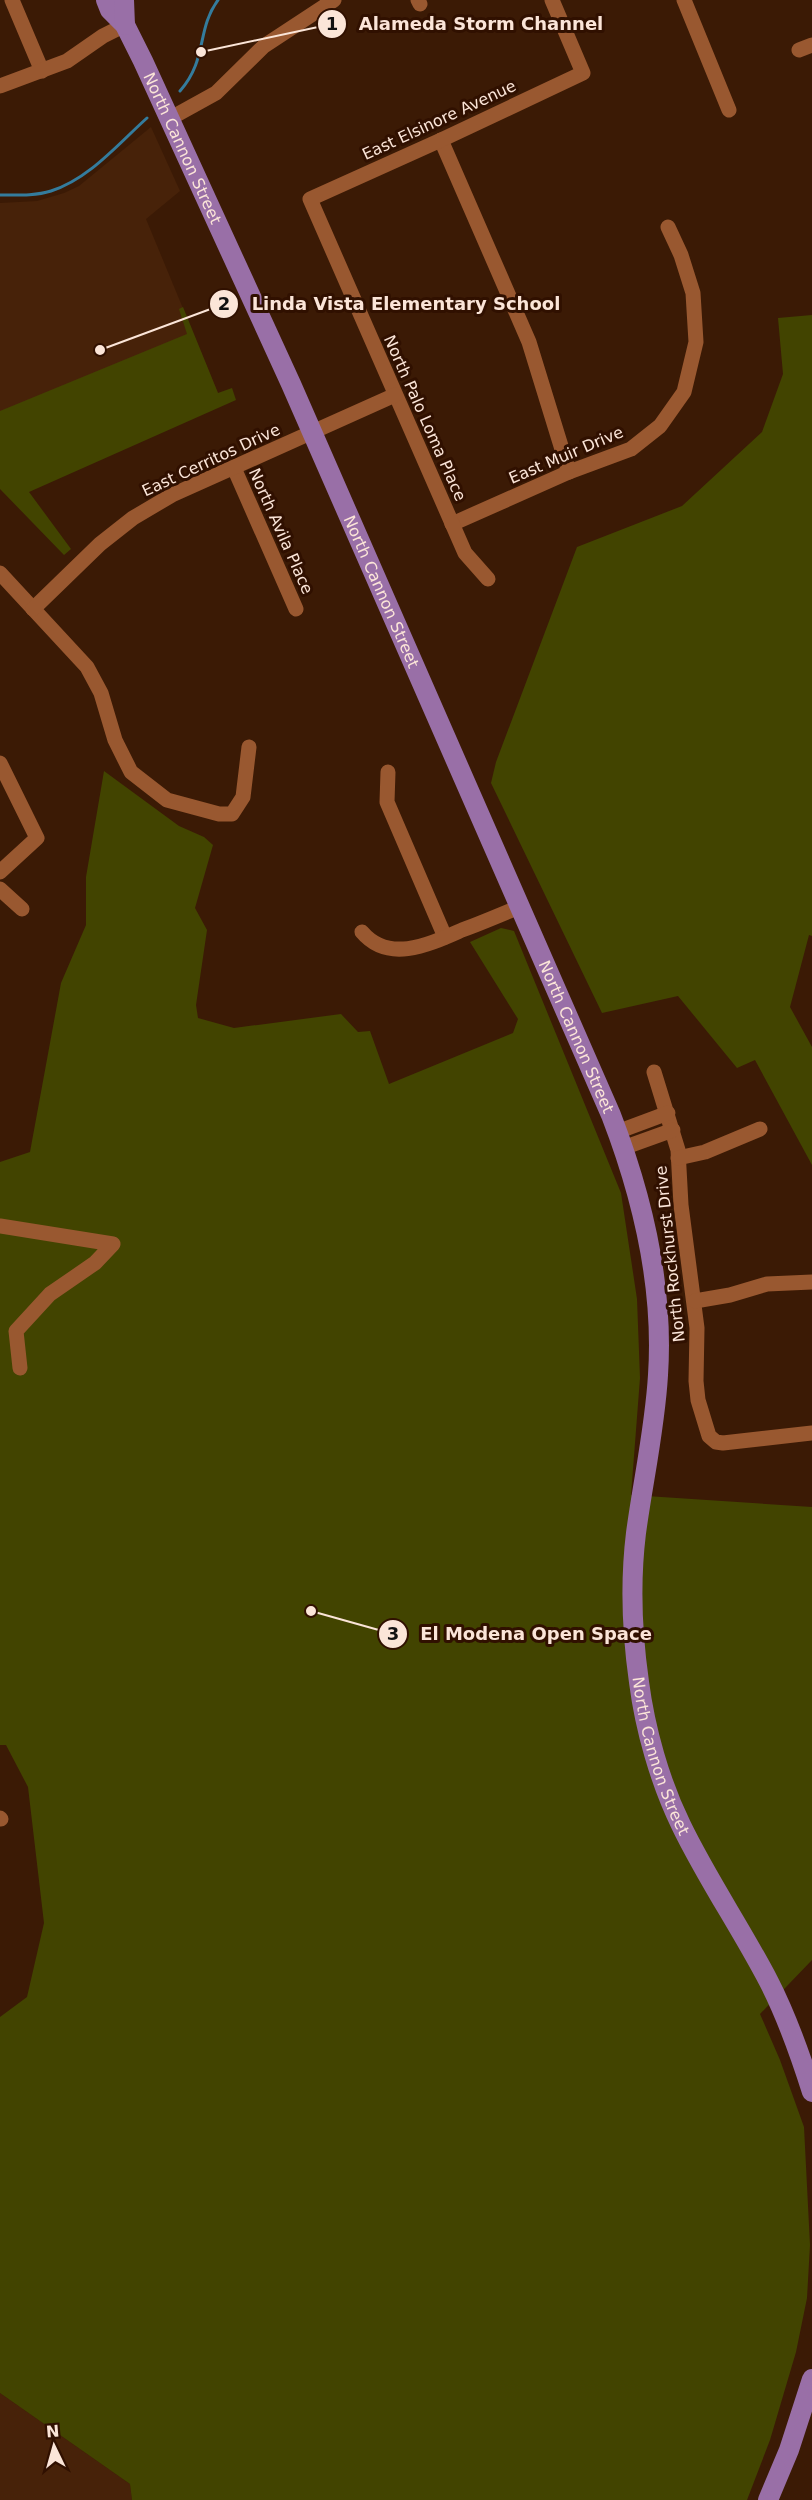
<svg xmlns="http://www.w3.org/2000/svg" width="812" height="2500" font-family="'DejaVu Sans',sans-serif">
<style>
.built{fill:#472209}
.green{fill:#424400}
.lines{fill:none;stroke-linecap:round;stroke-linejoin:round}
.stream{stroke:#347c9d;stroke-width:3}
.minor{stroke:#995830;stroke-width:15}
.major{stroke:#996fa7;stroke-width:20}
.labels{text-anchor:middle;dominant-baseline:central;stroke-width:6;stroke-linejoin:round;paint-order:stroke}
.street-label{font-size:16px;fill:#fbe5d8;stroke:#301000}
.leader{fill:none;stroke:#fbe5d8;stroke-width:2}
.callout-dot{fill:#fbe5d8;stroke:#301000;stroke-width:2}
.mark-label{font-size:18px;text-anchor:middle;font-weight:bold;fill:#111}
.callout-label{font-size:18px;text-anchor:middle;font-weight:bold;fill:#fbe5d8;stroke:#301000;stroke-width:6;stroke-linejoin:round;paint-order:stroke}
</style>
<rect width="100%" height="100%" fill="#3b1a05"/>
<g class="built">
<path d="M 151,127 L 180,191 L 146,219 L 223,405 L 0,481 L 0,203 L 37,201 L 64,193 L 79,186 Z"/>
<path d="M 0,2393 L 130,2484 L 132,2500 L 0,2500 Z"/>
</g>
<g class="green">
<path d="M 183,307 L 218,393 L 232,388 L 236,400 L 29,492 L 71,549 L 64,555 L 0,489 L 0,411 L 187,334 L 179,309 Z"/>
<path d="M 812,315 L 812,936 L 809,935 L 790,1007 L 812,1047 L 812,1165 L 755,1060 L 737,1068 L 678,996 L 602,1013 L 491,783 L 496,762 L 577,547 L 682,506 L 762,432 L 783,374 L 778,318 Z"/>
<path d="M 104,771 L 179,826 L 204,837 L 213,845 L 195,908 L 207,930 L 196,1005 L 198,1018 L 234,1028 L 341,1014 L 358,1032 L 370,1031 L 389,1084 L 513,1033 L 518,1019 L 470,942 L 501,928 L 514,931 L 621,1193 L 637,1299 L 640,1378 L 631,1495 L 812,1507 L 812,1960 L 760,2014 L 780,2060 L 804,2127 L 810,2245 L 807,2298 L 796,2352 L 770,2440 L 747,2500 L 132,2500 L 130,2484 L 0,2393 L 0,2017 L 27,1997 L 44,1923 L 28,1787 L 6,1745 L 0,1745 L 0,1162 L 30,1152 L 61,983 L 86,925 L 86,877 Z"/>
</g>
<g class="lines">
<g class="stream">
<path d="M 180,91 C 208,59 196,30 218,0"/>
<path d="M 0,195 C 17,195 35,196 51,191 C 89,179 118,144 147,118"/>
</g>
<g class="minor">
<path d="M 12,0 L 42,71"/>
<path d="M 418,0 L 420,4"/>
<path d="M 684,0 L 729,110"/>
<path d="M 799,50 L 812,45"/>
<path d="M 0,86 L 67,61 L 103,36 L 125,25"/>
<path d="M 169,119 L 216,93 L 264,46 L 334,0"/>
<path d="M 441,140 L 529,342 L 569,472"/>
<path d="M 234,468 L 296,609"/>
<path d="M 452,524 L 569,472 L 631,449 L 660,426 L 684,392 L 696,342 L 693,293 L 681,255 L 668,227"/>
<path d="M 0,573 L 87,667 L 101,693 L 115,740 L 131,772 L 167,800 L 219,814 L 232,814 L 243,797 L 249,747"/>
<path d="M 488,579 L 465,553 L 310,199 L 441,140 L 583,73 L 552,0"/>
<path d="M 33,609 L 100,544 L 133,518 L 172,495 L 395,395"/>
<path d="M 0,763 L 37,838 L 0,872"/>
<path d="M 388,772 L 387,802 L 445,937"/>
<path d="M 0,889 L 22,909"/>
<path d="M 362,932 C 389,964 430,944 462,930 C 481,923 500,915 519,907"/>
<path d="M 654,1072 L 678,1150 L 681,1205 L 697,1328 L 696,1381 L 698,1400 L 709,1436 L 716,1442 L 723,1443 L 812,1433"/>
<path d="M 617,1132 L 668,1113"/>
<path d="M 623,1148 L 673,1130"/>
<path d="M 678,1158 L 705,1152 L 760,1129"/>
<path d="M 0,1226 L 113,1244 L 95,1263 L 50,1294 L 16,1331 L 20,1368"/>
<path d="M 695,1301 L 730,1295 L 767,1284 L 812,1282"/>
<path d="M 0,1818 L 1,1819"/>
</g>
<g class="major">
<path id="s1" d="M 106,0 L 110,10 L 125,25 L 143,61 L 291,384 L 611,1115 C 643,1198 664,1285 658,1375 C 655,1428 643,1481 636,1533 C 630,1582 632,1633 639,1682 C 645,1729 660,1782 681,1825 C 707,1879 741,1928 769,1982 C 787,2017 800,2054 812,2092"/>
<path d="M 124,0 L 125,25"/>
<path d="M 768,2500 L 789,2450 L 812,2379"/>
</g>
</g>
<g class="labels">
<g class="street-label">
<text transform="translate(439 120) rotate(-25)">East Elsinore Avenue</text>
<text stroke="none"><textPath href="#s1" startOffset="168">North Cannon Street</textPath></text>
<text transform="translate(425 418) rotate(66)">North Palo Loma Place</text>
<text transform="translate(566 455) rotate(-23)">East Muir Drive</text>
<text transform="translate(211 460) rotate(-25)">East Cerritos Drive</text>
<text transform="translate(281 531) rotate(66)">North Avila Place</text>
<text stroke="none"><textPath href="#s1" startOffset="654">North Cannon Street</textPath></text>
<text stroke="none"><textPath href="#s1" startOffset="1140">North Cannon Street</textPath></text>
<text transform="translate(670 1254) rotate(-96)">North Rockhurst Drive</text>
<text stroke="none"><textPath href="#s1" startOffset="1878">North Cannon Street</textPath></text>
</g>
</g>
<path class="leader" d="M201 52L332 24M100 350L224 304M311 1611L393 1634"/>
<g class="callout-dot">
<circle cx="201" cy="52" r="6"/>
<circle cx="100" cy="350" r="6"/>
<circle cx="311" cy="1611" r="6"/>
<circle cx="332" cy="24" r="15"/>
<circle cx="224" cy="304" r="15"/>
<circle cx="393" cy="1634" r="15"/>
</g>
<g class="mark-label">
<text x="332" y="30">1</text>
<text x="224" y="310">2</text>
<text x="393" y="1640">3</text>
</g>
<g class="callout-label">
<text x="481" y="30">Alameda Storm Channel</text>
<text x="406" y="310">Linda Vista Elementary School</text>
<text x="536" y="1640">El Modena Open Space</text>
</g>
<g transform="translate(54 2446) rotate(355)" stroke="#301000" stroke-width="4.5" paint-order="stroke">
<path d="M0-4.5L10 22L0 15L-10 22Z" fill="#fbe5d8"/>
<text y="-9" font-size="16" font-weight="bold" text-anchor="middle" fill="#fbe5d8">N</text>
</g>
</svg>
